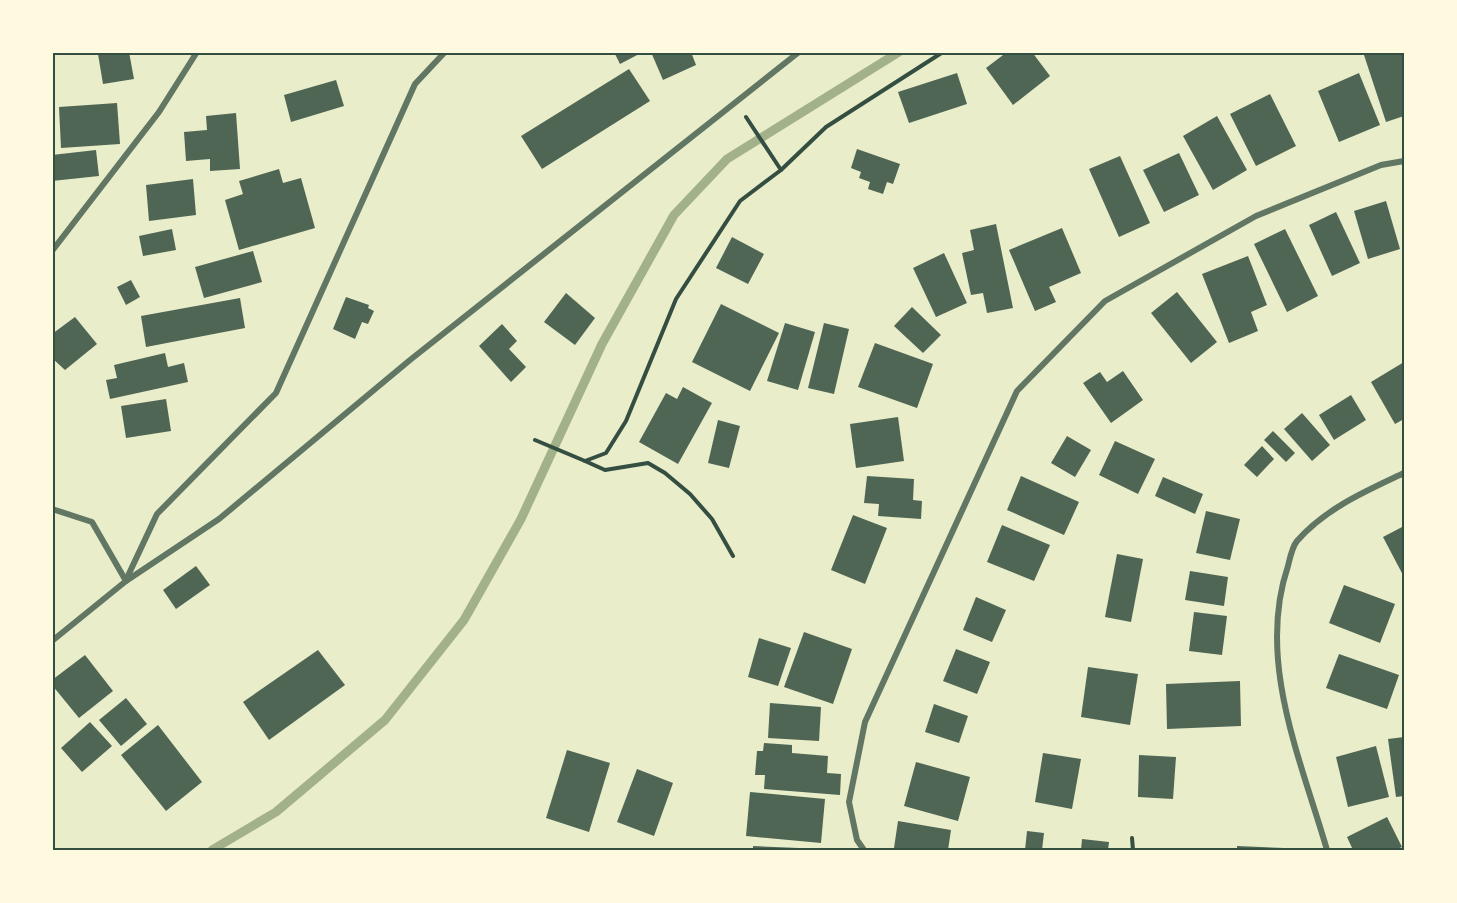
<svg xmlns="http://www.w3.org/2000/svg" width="1457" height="903" font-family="'IBM Plex Sans',sans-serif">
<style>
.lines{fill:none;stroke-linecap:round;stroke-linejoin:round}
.stream{stroke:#a3b18a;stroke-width:9}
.building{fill:#4f6655}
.path{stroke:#344e41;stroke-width:4}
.minor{stroke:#617663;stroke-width:6}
.neatline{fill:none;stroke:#344e41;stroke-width:2}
</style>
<rect width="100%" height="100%" fill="#e9edc9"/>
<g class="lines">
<path class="stream" d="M 212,850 L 276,812 L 385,720 L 464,620 L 521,519 L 602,344 L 674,215 L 727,159 L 899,52"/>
</g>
<g class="building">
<path d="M 107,52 L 129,52 L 134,79 L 103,84 L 98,54 Z"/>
<path d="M 614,52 L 643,52 L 620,64 Z"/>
<path d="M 651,52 L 691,52 L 696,65 L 663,80 Z"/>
<path d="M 1007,52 L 1032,52 L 1050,76 L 1013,105 L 986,68 Z"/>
<path d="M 1363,52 L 1404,52 L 1404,116 L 1386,122 Z"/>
<path d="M 629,69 L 650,101 L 542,169 L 521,136 Z"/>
<path d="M 957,73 L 967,104 L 909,123 L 898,92 Z"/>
<path d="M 1359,73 L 1380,125 L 1339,142 L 1318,91 Z"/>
<path d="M 336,80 L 344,106 L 291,122 L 284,95 Z"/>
<path d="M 1270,94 L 1296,146 L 1256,166 L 1230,114 Z"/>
<path d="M 117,103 L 120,144 L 61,148 L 59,107 Z"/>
<path d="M 236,113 L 240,169 L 210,171 L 210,159 L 186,161 L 184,132 L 207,130 L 206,116 Z"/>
<path d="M 1217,116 L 1247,170 L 1213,190 L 1183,136 Z"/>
<path d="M 857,149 L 900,164 L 893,184 L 887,182 L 883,194 L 868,189 L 870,182 L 859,178 L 861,172 L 851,168 Z"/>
<path d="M 96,150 L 99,176 L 52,181 L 52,155 Z"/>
<path d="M 1179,153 L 1199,195 L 1164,212 L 1143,170 Z"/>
<path d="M 1120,156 L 1150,223 L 1119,237 L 1089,169 Z"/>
<path d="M 279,169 L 283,183 L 301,178 L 315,228 L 239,250 L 225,200 L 243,194 L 239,181 Z"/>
<path d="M 193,179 L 196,215 L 149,221 L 146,185 Z"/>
<path d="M 1386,201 L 1400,249 L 1368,259 L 1354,211 Z"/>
<path d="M 1336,212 L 1360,263 L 1332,276 L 1309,225 Z"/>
<path d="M 996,224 L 1013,308 L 987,313 L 983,293 L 971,295 L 962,253 L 974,250 L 970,230 Z"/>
<path d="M 1062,228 L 1081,273 L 1049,287 L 1056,302 L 1035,311 L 1009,250 Z"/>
<path d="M 172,229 L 176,250 L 143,256 L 139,236 Z"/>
<path d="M 1285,229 L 1318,296 L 1287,312 L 1254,244 Z"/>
<path d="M 732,237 L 764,254 L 748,284 L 716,268 Z"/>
<path d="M 253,251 L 262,282 L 204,298 L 195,267 Z"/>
<path d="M 944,253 L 967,303 L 936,317 L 913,268 Z"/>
<path d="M 1248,256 L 1267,305 L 1251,312 L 1258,331 L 1229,343 L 1202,274 Z"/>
<path d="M 131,280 L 140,297 L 126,305 L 117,287 Z"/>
<path d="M 1177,292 L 1217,342 L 1191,363 L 1151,313 Z"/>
<path d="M 566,293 L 595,318 L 575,345 L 544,322 Z"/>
<path d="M 346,297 L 369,305 L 368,308 L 374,311 L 368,324 L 362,322 L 355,339 L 333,329 Z"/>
<path d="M 240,298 L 245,328 L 146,347 L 141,316 Z"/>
<path d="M 721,304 L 779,333 L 750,391 L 692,362 Z"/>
<path d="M 912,307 L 941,335 L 923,353 L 894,326 Z"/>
<path d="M 75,317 L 97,344 L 65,370 L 52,358 L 52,334 Z"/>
<path d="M 785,323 L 815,332 L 798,390 L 767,381 Z"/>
<path d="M 824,323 L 849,329 L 834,394 L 808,388 Z"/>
<path d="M 502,324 L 517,341 L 509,349 L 526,367 L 511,382 L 479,346 Z"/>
<path d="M 875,343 L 933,364 L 917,408 L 858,387 Z"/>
<path d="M 165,353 L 168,367 L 184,363 L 188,382 L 110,399 L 106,380 L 117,378 L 114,365 Z"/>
<path d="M 1404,362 L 1404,419 L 1395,424 L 1371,382 Z"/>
<path d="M 1123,371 L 1143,400 L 1111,423 L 1083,383 L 1100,372 L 1107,382 Z"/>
<path d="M 683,387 L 712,403 L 678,464 L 639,442 L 666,393 L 677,399 Z"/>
<path d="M 1351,395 L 1366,420 L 1334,440 L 1319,415 Z"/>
<path d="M 166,399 L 171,431 L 126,438 L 121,406 Z"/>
<path d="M 1302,413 L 1330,445 L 1312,461 L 1284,429 Z"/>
<path d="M 898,417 L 904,461 L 856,468 L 850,424 Z"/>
<path d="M 718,420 L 740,426 L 729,468 L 708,463 Z"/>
<path d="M 1273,431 L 1295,453 L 1286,462 L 1264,440 Z"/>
<path d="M 1067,436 L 1091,450 L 1075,477 L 1051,463 Z"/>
<path d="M 1115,441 L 1155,459 L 1138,494 L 1099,475 Z"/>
<path d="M 1262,446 L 1274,459 L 1257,477 L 1244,465 Z"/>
<path d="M 867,476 L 914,479 L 913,500 L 922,501 L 921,519 L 878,516 L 879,504 L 864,503 Z"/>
<path d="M 1021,476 L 1079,502 L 1064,535 L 1007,510 Z"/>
<path d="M 1163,477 L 1203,494 L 1195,514 L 1155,496 Z"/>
<path d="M 1206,511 L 1240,519 L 1230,560 L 1196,553 Z"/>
<path d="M 853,515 L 887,528 L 865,584 L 831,570 Z"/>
<path d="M 1002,525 L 1050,545 L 1034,581 L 987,562 Z"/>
<path d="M 1404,526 L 1404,577 L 1383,537 Z"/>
<path d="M 1117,554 L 1143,559 L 1131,622 L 1105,617 Z"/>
<path d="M 196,566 L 210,585 L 176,609 L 163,590 Z"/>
<path d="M 1190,571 L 1228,577 L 1224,606 L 1185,600 Z"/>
<path d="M 1344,585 L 1395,604 L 1380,643 L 1329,623 Z"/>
<path d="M 976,597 L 1006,610 L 992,642 L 963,630 Z"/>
<path d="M 1194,612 L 1227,616 L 1222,655 L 1189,651 Z"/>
<path d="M 804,632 L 852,649 L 833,704 L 784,687 Z"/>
<path d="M 759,638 L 791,648 L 778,686 L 748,677 Z"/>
<path d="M 956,649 L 990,662 L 977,694 L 943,681 Z"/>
<path d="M 318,650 L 345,685 L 269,740 L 243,702 Z"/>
<path d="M 1339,654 L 1399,675 L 1387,709 L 1326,688 Z"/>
<path d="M 85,655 L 113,691 L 79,718 L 52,685 L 52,680 Z"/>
<path d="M 1088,667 L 1138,674 L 1130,725 L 1081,717 Z"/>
<path d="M 1240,681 L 1241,726 L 1167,729 L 1166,684 Z"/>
<path d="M 126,698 L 147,724 L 121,746 L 99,720 Z"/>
<path d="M 770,703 L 821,707 L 819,741 L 768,738 Z"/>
<path d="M 934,704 L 968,716 L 959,743 L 925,732 Z"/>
<path d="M 90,722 L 112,746 L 82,772 L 61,748 Z"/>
<path d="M 158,725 L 202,782 L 166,811 L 121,755 Z"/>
<path d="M 1404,737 L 1404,796 L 1396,797 L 1388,739 Z"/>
<path d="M 764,743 L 792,745 L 792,753 L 828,756 L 827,773 L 841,774 L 840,795 L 764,789 L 765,775 L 755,775 L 757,751 L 763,751 Z"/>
<path d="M 1376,746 L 1389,797 L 1348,807 L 1336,757 Z"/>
<path d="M 567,750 L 610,763 L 589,832 L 546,818 Z"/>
<path d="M 1043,753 L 1081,759 L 1072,809 L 1035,802 Z"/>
<path d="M 1139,755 L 1176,757 L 1173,799 L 1138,797 Z"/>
<path d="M 916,762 L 970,777 L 958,821 L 904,806 Z"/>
<path d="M 637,769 L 673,783 L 654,836 L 617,822 Z"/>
<path d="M 750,792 L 825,799 L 821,843 L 746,836 Z"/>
<path d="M 1387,817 L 1402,847 L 1395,850 L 1353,850 L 1347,837 Z"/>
<path d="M 898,821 L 951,830 L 948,850 L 894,848 Z"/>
<path d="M 1027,831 L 1044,833 L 1042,850 L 1025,850 Z"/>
<path d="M 1082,839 L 1109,842 L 1108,850 L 1081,850 Z"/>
<path d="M 753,846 L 823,849 L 823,850 L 753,850 Z"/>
<path d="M 1237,846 L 1284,848 L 1284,850 L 1237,850 Z"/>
</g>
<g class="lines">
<g class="path">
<path d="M 781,170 L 826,127 L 943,52"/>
<path d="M 535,440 L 585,461 L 606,453 L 626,421 L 676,299 L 740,201 L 781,170 L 746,117"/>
<path d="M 585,461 L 605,470 L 648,463 L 665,473 L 690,494 L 712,519 L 733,556"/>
<path d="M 1132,838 L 1133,850"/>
</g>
<g class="minor">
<path d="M 52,251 L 159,112 L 197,52"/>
<path d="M 52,509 L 92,522 L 126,581"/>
<path d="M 126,580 L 157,514 L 276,393 L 415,84 L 445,52"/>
<path d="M 52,641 L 126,581 L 219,519 L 410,360 L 799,52"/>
<path d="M 864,850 L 857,840 L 849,802 L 865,722 L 1017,391 L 1105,301 L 1256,216 L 1381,165 L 1404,161"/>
<path d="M 1327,850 C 1301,760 1256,660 1288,566 C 1290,558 1292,547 1297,541 C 1326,508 1366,491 1404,473"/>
</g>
</g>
<rect width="1457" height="903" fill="none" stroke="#fefae0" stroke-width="108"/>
<rect x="54" y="54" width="1349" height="795" class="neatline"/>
</svg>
